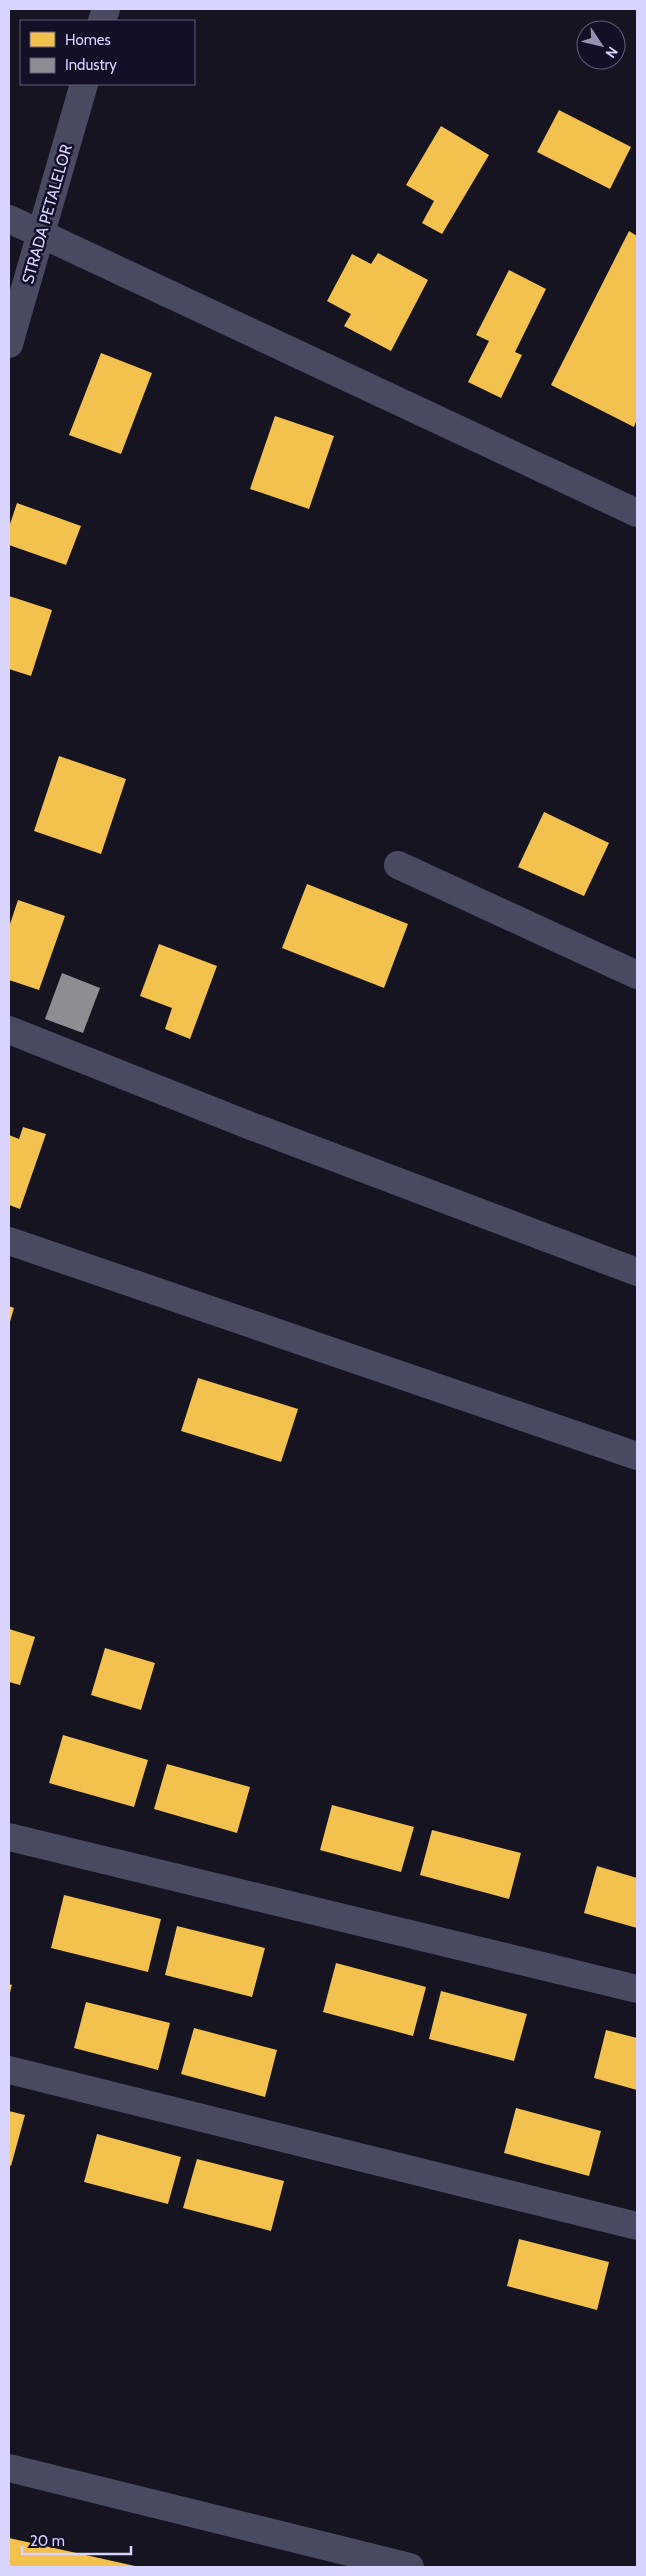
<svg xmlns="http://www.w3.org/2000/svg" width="646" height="2576" font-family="Cabin,sans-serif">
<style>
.homes{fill:#f2c14e}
.industry{fill:#8d8d92}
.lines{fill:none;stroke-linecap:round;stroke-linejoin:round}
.minor{stroke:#4a4962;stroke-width:28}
.labels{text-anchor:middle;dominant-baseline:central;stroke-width:5;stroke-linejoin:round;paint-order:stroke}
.street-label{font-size:16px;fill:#d9d4ff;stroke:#130f26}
</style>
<rect width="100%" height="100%" fill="#161421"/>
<g class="homes">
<path d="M 559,110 L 631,147 L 610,189 L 537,152 Z"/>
<path d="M 441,126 L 489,155 L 442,234 L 422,223 L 434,201 L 406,185 Z"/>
<path d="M 629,231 L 637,236 L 637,419 L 634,427 L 551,385 Z"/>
<path d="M 378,253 L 428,280 L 391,351 L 344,326 L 351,314 L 327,301 L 352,254 L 371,264 Z"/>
<path d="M 509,270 L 546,289 L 515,352 L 522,355 L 501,398 L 468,382 L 489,341 L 476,335 Z"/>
<path d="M 101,353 L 152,373 L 121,454 L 69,435 Z"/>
<path d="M 275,416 L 334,436 L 309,509 L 250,489 Z"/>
<path d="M 17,503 L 81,526 L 66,565 L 9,545 L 9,527 Z"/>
<path d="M 9,596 L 52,610 L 31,676 L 9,669 Z"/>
<path d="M 59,756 L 126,779 L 101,854 L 34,831 Z"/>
<path d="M 544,812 L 609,843 L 584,896 L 518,867 Z"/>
<path d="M 307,884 L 408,924 L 384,988 L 282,948 Z"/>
<path d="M 18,900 L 65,916 L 39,990 L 9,980 L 9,927 Z"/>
<path d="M 159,944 L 217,966 L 190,1039 L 165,1029 L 172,1008 L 140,996 Z"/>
<path d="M 23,1127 L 46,1134 L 20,1209 L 9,1205 L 9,1135 L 19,1139 Z"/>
<path d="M 9,1306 L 14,1308 L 9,1325 Z"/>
<path d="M 198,1378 L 298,1409 L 281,1462 L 181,1431 Z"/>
<path d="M 9,1629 L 35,1637 L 20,1685 L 9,1682 Z"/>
<path d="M 105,1648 L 155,1663 L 141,1710 L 91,1695 Z"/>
<path d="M 63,1735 L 148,1760 L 134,1807 L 49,1783 Z"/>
<path d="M 167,1764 L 250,1787 L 237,1833 L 154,1809 Z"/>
<path d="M 332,1805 L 414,1827 L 401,1872 L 320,1850 Z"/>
<path d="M 432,1830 L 521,1853 L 509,1899 L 420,1875 Z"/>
<path d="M 597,1866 L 637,1878 L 637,1928 L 584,1913 Z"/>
<path d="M 64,1895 L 161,1919 L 148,1972 L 51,1948 Z"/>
<path d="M 177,1926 L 265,1948 L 252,1997 L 165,1975 Z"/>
<path d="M 336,1963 L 426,1987 L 413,2036 L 323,2012 Z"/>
<path d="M 9,1984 L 12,1985 L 9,1996 Z"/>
<path d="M 441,1991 L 527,2014 L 514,2061 L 429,2039 Z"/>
<path d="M 86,2002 L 170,2023 L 158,2070 L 74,2048 Z"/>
<path d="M 194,2028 L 277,2050 L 265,2097 L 181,2074 Z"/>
<path d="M 606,2030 L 637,2038 L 637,2090 L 594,2078 Z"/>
<path d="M 516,2108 L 601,2131 L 589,2176 L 504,2153 Z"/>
<path d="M 9,2111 L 25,2115 L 11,2166 L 9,2165 Z"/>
<path d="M 97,2134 L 181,2157 L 168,2204 L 84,2182 Z"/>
<path d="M 197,2159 L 284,2181 L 271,2231 L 183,2208 Z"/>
<path d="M 519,2239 L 609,2262 L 597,2310 L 507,2286 Z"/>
<path d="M 9,2538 L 135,2566 L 135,2567 L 9,2567 Z"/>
</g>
<path class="industry" d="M 62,973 L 100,988 L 83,1033 L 45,1019 Z"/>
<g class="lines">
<g class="minor">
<path d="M 102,21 L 106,9"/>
<path d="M 9,219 L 637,513"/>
<path d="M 9,344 L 84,84"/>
<path d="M 398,865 L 637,975"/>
<path d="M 9,1030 L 251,1126 L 637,1272"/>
<path d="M 9,1241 L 637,1456"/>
<path d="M 9,1837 L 637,1989"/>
<path d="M 9,2070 L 637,2226"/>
<path d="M 9,2468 L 410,2567"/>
</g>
</g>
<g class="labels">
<g class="street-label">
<text transform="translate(47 214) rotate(-74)">STRADA PETALELOR</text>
</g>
</g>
<rect width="646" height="2576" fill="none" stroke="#d9d4ff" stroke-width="20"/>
<rect x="20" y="20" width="175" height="65" fill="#130f26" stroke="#625e7d"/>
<rect x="30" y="32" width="25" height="15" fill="#f2c14e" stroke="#625e7d"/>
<text x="65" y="45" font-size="15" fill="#d9d4ff">Homes</text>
<rect x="30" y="58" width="25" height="15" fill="#8d8d92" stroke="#625e7d"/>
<text x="65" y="70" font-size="15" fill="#d9d4ff">Industry</text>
<g transform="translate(601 45) rotate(125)"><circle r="24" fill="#130f26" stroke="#625e7d"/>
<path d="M0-4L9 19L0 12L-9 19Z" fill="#9591b1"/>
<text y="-8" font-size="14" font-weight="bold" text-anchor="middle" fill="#d9d4ff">N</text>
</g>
<path d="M22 2546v8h109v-8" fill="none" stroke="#d9d4ff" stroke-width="2.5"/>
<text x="30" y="2546" font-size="15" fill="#d9d4ff" stroke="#130f26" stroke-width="4" paint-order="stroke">20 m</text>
</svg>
